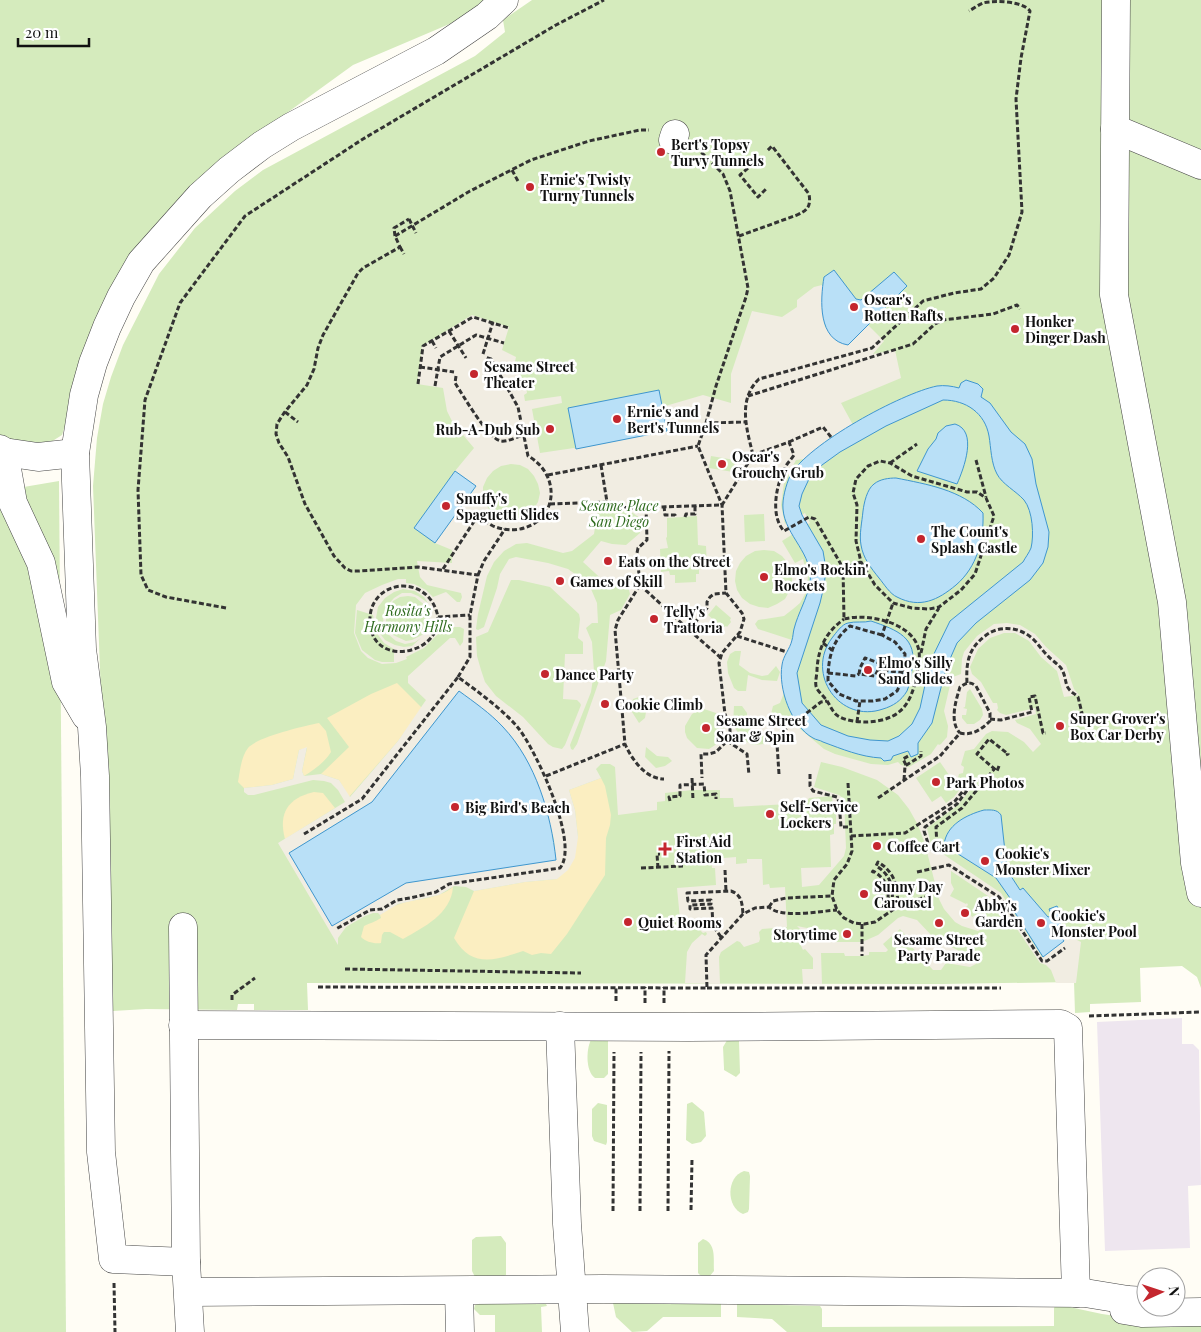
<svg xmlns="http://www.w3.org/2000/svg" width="1201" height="1332" font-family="'Playfair Display',serif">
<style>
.industrial{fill:#eee6ef}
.green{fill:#d5ebbd}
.sand{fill:#fbeec1}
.plaza{fill:#f1ede2;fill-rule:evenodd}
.water{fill:#b9e0f7;stroke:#3f96cf;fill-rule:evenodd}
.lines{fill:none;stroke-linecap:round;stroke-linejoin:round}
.minor-casing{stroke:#444;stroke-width:29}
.path{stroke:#333;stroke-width:3;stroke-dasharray:5 2.5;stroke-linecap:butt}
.minor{stroke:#fff;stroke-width:28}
.path-bridge{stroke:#333;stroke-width:3;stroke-dasharray:5 2.5;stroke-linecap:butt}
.poi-dot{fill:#c4262e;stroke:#fff;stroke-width:2}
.labels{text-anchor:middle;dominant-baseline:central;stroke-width:5;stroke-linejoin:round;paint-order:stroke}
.poi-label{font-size:14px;font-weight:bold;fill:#111;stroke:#fff;text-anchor:start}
.park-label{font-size:14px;font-style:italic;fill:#2f6b1f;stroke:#fff}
</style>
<rect width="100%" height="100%" fill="#fffdf5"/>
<path class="industrial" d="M 1182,1018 L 1182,1044 L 1193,1044 L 1199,1050 L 1201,1185 L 1188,1186 L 1190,1248 L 1105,1251 L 1097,1022 Z"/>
<g class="green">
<path d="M 0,0 L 487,0 L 466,17 L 353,65 L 230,154 L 166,213 L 130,260 L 76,392 L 62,435 L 0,474 Z"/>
<path d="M 532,0 L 1201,0 L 1201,988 L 1197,977 L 1182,966 L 1140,968 L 1141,1002 L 1090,1004 L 1090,1012 L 1075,1013 L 1074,982 L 942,984 L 307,983 L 308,1010 L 254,1010 L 254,1004 L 238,1004 L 237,1010 L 146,1009 L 113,1011 L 93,486 L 97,438 L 103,404 L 111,377 L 123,345 L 159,274 L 195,228 L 235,191 L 263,170 L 475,56 L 505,32 L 503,20 Z"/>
<path d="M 59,481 L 66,1332 L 0,1332 L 0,491 Z"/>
<path d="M 729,1037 L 738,1037 L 739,1041 L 740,1073 L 736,1077 L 724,1070 L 724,1068 L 723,1047 Z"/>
<path d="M 592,1038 L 607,1038 L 608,1041 L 608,1074 L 604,1078 L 595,1078 C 585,1071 586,1047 592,1038 Z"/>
<path d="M 692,1102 L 704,1112 L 706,1136 L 701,1142 L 692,1144 L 686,1140 L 687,1104 Z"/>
<path d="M 598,1103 L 607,1105 L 607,1142 L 606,1145 L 594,1141 L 592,1136 L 592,1109 Z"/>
<path d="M 744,1171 L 749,1172 L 750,1176 L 749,1209 L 748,1212 L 743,1214 C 726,1207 726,1177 744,1171 Z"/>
<path d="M 501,1236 L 506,1243 L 506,1275 L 504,1276 L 475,1277 L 472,1271 L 472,1240 L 476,1237 Z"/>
<path d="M 703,1239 C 717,1244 713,1259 714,1271 L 709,1277 L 701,1276 L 698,1273 L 698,1243 Z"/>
<path d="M 545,1302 L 547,1306 L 541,1307 L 542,1332 L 495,1332 L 495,1315 L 480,1315 L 474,1309 L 475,1305 L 481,1303 Z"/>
<path d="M 613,1303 L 721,1304 L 721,1317 L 663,1317 L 647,1331 L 632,1332 L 616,1317 Z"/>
<path d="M 737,1304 L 820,1306 L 822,1309 L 822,1327 L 1054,1326 L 1054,1308 L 1055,1306 L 1060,1305 L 1102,1314 L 1136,1319 L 1201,1319 L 1201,1332 L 787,1332 L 772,1319 L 737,1317 Z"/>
</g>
<g class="sand">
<path d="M 397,683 L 422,708 L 398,741 L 349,797 L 339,780 L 321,774 L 349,747 L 327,718 L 371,694 Z"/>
<path d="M 319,723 L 326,731 L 331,752 C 324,763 315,769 304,776 L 302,771 L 307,748 L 299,750 L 293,779 L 272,785 L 244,788 L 238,782 C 240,771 241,757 248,748 C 257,737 304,726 319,723 Z"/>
<path d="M 601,778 L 605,786 L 611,815 L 610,825 L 606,838 L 605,875 L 567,934 L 551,954 L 541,953 L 532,955 L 523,951 C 496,960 472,969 454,938 L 474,891 L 525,882 L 557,879 L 578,837 L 575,810 L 569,790 Z"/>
<path d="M 314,792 L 323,793 L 335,808 L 285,839 C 278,813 288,798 314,792 Z"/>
<path d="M 453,887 C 451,914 424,927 403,939 L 390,932 L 384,932 L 382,935 L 381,943 C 374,944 366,942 361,937 L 364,926 C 370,923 375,922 381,918 L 380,915 C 385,911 390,907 397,905 C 415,898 437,900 453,887 Z"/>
</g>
<g class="plaza">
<path d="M 822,285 L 823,314 L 825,327 L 848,345 L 868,325 L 884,341 L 873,354 L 895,350 L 901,378 L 841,403 L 853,425 L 831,437 L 804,459 L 796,460 L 784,483 L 781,505 L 785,524 L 805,513 L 810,523 L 793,532 L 793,534 L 782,541 L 795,563 L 803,559 L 808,578 L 805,594 L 800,603 L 793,609 L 784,616 L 758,620 L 755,624 L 758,629 L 792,640 L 782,676 L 784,693 L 780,703 L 773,706 L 771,714 L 775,724 L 786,719 L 792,718 L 799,728 L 824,749 L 835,754 L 871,764 L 888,765 L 898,762 L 901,765 L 909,767 L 931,754 L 938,744 L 939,745 L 941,744 L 947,737 L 948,726 L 944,711 L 951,681 L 953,677 L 961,674 L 962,659 L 964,652 L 977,636 L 994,624 L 1007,623 L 1020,625 L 1035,634 L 1046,647 L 1066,665 L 1074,689 L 1079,695 L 1064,697 L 1057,671 L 1041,657 L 1029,641 L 1015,633 L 1004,633 L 990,638 L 978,649 L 970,667 L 972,674 L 981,682 L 993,703 L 997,703 L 998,708 L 997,710 L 1000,713 L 1006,715 L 1035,708 L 1036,714 L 1015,720 L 1017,723 L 1030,729 L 1041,744 L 1033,752 L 1024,742 L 1008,732 L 992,731 L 986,734 L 974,749 L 965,751 L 961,765 L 964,767 L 963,773 L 959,774 L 956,785 L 940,762 L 916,778 L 932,802 L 941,796 L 946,803 L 954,797 L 967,780 L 972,779 L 974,782 L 974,785 L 958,805 L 927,828 L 931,844 L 940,843 L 943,854 L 1001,893 L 1042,957 L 1064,941 L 1055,928 L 1058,926 L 1066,938 L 1073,938 L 1081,942 L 1076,983 L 1056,983 L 1051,970 L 1046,965 L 1040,963 L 1000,904 L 951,871 L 951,883 L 954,889 L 950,896 L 966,904 L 967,903 L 968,905 L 966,907 L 972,917 L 977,914 L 984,927 L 978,931 L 962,926 L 955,922 L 944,909 L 939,899 L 925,844 L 918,825 L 909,809 L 898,795 L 877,780 L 842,767 L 821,762 L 814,787 L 839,795 L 844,799 L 846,848 L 844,856 L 819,885 L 802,887 L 801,868 L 831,867 L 830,835 L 834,834 L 834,824 L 836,824 L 836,808 L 833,808 L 832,796 L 809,798 L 806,803 L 734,807 L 733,798 L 720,798 L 720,790 L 692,790 L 665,793 L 665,801 L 657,802 L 657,810 L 618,815 L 615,767 L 610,764 L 601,764 L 596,769 L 601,778 L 569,790 L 575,810 L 578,837 L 575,858 L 568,870 L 557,879 L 525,882 L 474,891 L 466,887 L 454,886 L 439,895 L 398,904 L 380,915 L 378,913 L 373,913 L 365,916 L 346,927 L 338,938 L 338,945 L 278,843 L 345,802 L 338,790 L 331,783 L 324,781 L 313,780 L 254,795 L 248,795 L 244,792 L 244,788 L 272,785 L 293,779 L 299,750 L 307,747 L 302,771 L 304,776 L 321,774 L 339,780 L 350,797 L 398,741 L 426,700 L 408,683 L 408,676 L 450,638 L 455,638 L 460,646 L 463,642 L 464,629 L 460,627 L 451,627 L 440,632 L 424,648 L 406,657 L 407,659 L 396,663 L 382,664 L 368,658 L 361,651 L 354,633 L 356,605 L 365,593 L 382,585 L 398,579 L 406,579 L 406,583 L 414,584 L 426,590 L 433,597 L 446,592 L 457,602 L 460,602 L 462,597 L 461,593 L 427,585 L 420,577 L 418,567 L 417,561 L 452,563 L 452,550 L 435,543 L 476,486 L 455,471 L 474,448 L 453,423 L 447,411 L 443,388 L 417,384 L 422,346 L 472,315 L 509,327 L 502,350 L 516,357 L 514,366 L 521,376 L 523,385 L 526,385 L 527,393 L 524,395 L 525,401 L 561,396 L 562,403 L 532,409 L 540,453 L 574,448 L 576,449 L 667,431 L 662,407 L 703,395 L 731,403 L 731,374 L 752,311 L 782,317 L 797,307 L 797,300 L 814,287 ZM 711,456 L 735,460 L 733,472 L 709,468 ZM 511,464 L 520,465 L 528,469 L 534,476 L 538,484 L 540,493 L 538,502 L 533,510 L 527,516 L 518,520 L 509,520 L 500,518 L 492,513 L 486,505 L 483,496 L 483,487 L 487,478 L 493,471 L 501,466 ZM 601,506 L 620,511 L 630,511 L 640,518 L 640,533 L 626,545 L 612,544 L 601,541 L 583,562 L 608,585 L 613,581 L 628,586 L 630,594 L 621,610 L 610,615 L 606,661 L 577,744 L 573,750 L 571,749 L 570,745 L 591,692 L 594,672 L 592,642 L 586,628 L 592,623 L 598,623 L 597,603 L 591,589 L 582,579 L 568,569 L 548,563 L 516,557 L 509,559 L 500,574 L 497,588 L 484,627 L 478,630 L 476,629 L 478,614 L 487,576 L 494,562 L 504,551 L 516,544 L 527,543 L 563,553 L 572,551 L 594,534 L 598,507 ZM 764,514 L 765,541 L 745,542 L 744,515 ZM 697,516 L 698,545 L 706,546 L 707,568 L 699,569 L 699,574 L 696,574 L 696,582 L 675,583 L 675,575 L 670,575 L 669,571 L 661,572 L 660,549 L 668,548 L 666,538 L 667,537 L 667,518 ZM 764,550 L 774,551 L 782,556 L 788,563 L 792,572 L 792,581 L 790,590 L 785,599 L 777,604 L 768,608 L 759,607 L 750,604 L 742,598 L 737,590 L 735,581 L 736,571 L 740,563 L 746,556 L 755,551 ZM 511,580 L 519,580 L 550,587 L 579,614 L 580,619 L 578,638 L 583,642 L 583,654 L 565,654 L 563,699 L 577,700 L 580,703 L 581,705 L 565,745 L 562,749 L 553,747 L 548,744 L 523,717 L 496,696 L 485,682 L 481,670 L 477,656 L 476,637 L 488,632 ZM 403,589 L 415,591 L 424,597 L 428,603 L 418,596 L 411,593 L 402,593 L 394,598 L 386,607 L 383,617 L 384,628 L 389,635 L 396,641 L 405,644 L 415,642 L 421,638 L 412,646 L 404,647 L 395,645 L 385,640 L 378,631 L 376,618 L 378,607 L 385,598 L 394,592 ZM 408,596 L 415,597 L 427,607 L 430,614 L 430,621 L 428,628 L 424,634 L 412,640 L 406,641 L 393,635 L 388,630 L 386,622 L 386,615 L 393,601 L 400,597 ZM 716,605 L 731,618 L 730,620 L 731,622 L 727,627 L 726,626 L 723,628 L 708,615 ZM 357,610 L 373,615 L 376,632 L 384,643 L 394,649 L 394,662 L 382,662 L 375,660 L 362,650 L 355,633 ZM 735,651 L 741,651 L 739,665 L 750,673 L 762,676 L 768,675 L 776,666 L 780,672 L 777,681 L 762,680 L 748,675 L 746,691 L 738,691 L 734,688 L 728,673 L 727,662 L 730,654 ZM 970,689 L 982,709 L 983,715 L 980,720 L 974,724 L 967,724 L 962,718 L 962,715 L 966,715 L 967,709 L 963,708 L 965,707 L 967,692 ZM 459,691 L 489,714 L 503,727 L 515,741 L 523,755 L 537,784 L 547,812 L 554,840 L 556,860 L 406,883 L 332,925 L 289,853 L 372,802 ZM 639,697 L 645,701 L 647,706 L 645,718 L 639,723 L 632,712 L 632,704 L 633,699 ZM 734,706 L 742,706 L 747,713 L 747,726 L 767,738 L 765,744 L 753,745 L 743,740 L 733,725 ZM 704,709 L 716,713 L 724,723 L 724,736 L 720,742 L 709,749 L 697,748 L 687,738 L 685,732 L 685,726 L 692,714 L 697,711 ZM 646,747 L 657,756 L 668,757 L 672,761 L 665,766 L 656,768 L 645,757 Z"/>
<path d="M 736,857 L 736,864 L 747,863 L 747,859 L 762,859 L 763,885 L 769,884 L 770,888 L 785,887 L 787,927 L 762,929 L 759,932 L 760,939 L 759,942 L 744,947 L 740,942 L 737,941 L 721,952 L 719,957 L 720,984 L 685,983 L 687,952 L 692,943 L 702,934 L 705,936 L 707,934 L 706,932 L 703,933 L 697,927 L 698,920 L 683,921 L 680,919 L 677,888 L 716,885 L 715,868 L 712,868 L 711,859 Z"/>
<path d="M 903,916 L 917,920 L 933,937 L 943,943 L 972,957 L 976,960 L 976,964 L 970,967 L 946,963 L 941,970 L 933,970 L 911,946 L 913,943 L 900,929 L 883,944 L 888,950 L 886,952 L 869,952 L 869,955 L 862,956 L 845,956 L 844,953 L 821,953 L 822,984 L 803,984 L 802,969 L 813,969 L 813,958 L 805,949 L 803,950 L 800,944 L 802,943 L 801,930 L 797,926 L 807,928 L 818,937 L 830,942 L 862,942 L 878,935 L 898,918 Z"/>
</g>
<g class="water">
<path d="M 834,270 L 856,299 L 861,300 L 894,272 L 907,286 L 848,345 C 818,340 820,301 824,277 Z"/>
<path d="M 966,380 L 978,384 L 983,389 L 981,397 L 990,403 L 1011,432 L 1025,444 L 1032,459 L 1036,484 L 1049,532 L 1048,547 L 1043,563 L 1030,580 L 976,623 L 957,643 L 946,668 L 932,723 L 918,743 L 918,754 L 911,757 L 908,751 L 893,756 L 891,760 L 884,761 L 881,758 C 861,757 842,749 823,742 C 820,740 816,740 813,738 C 791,726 778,688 782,665 C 783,656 790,649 792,640 C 793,637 793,633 794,629 C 798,613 807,599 810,583 C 814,554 785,536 783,509 C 782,499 786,485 790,476 C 807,444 902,393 937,386 C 944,385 952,386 959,388 L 961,383 ZM 943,400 C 966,400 985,413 989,436 C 991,448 991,463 997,474 C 1002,484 1016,491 1024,500 C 1033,511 1034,536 1031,548 C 1029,553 1025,558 1023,562 L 950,621 L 930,662 L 920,708 L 912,724 L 899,736 L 888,741 L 870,740 L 848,736 L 821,725 L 802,703 L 797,673 L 820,603 L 824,586 L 826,569 L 823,551 L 802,515 L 799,506 L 802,494 L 809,479 L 822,465 L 840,452 L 886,426 Z"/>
<path d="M 659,390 L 667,431 L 576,449 L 568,408 Z"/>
<path d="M 955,424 C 978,431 964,468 957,484 L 917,471 L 928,449 L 936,439 L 938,433 L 946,426 Z"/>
<path d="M 455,471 L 476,486 L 435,543 L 414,528 Z"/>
<path d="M 896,478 C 926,484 962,490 983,513 C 984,540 977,567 956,585 C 938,600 920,609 897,597 C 890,594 884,584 879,578 C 871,568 863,558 861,545 C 859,535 862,522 863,511 C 864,503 867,489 874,484 C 880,479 889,478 896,478 Z"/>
<path d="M 871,621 C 897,630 918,637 912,669 C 911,677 910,684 907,691 C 901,701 893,706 883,709 C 840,724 805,674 832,638 C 836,633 842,624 848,623 C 855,621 864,623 871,621 Z"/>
<path d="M 459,691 C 474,702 490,713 503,727 C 536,762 551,814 556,860 L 406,883 L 332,926 L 289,853 L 372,802 Z"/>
<path d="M 984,810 C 991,810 997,809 1001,815 L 1007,870 L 1020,890 L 1023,888 L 1048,917 L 1052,916 L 1049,909 L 1057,906 L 1063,917 L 1062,922 L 1055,928 L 1064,941 L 1043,957 L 1007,900 L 1010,898 L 996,878 L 944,845 C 946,825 966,815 984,810 Z"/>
</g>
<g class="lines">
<g class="minor-casing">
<g id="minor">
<path d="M 1116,0 L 1114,295 L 1172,602 L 1195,863 L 1201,893"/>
<path d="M 1115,129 L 1201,165"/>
<path d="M 673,140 L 675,134"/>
<path d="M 0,449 L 4,452 L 13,503 L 41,563 L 66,682 L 86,716"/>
<path d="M 4,452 L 38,457 L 75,453"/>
<path d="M 183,927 L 186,1262 L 190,1332"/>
<path d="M 183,1025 L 689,1027 L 1061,1024 L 1068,1028 L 1076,1293"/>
<path d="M 560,1026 L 567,1224 L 575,1332"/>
<path d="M 186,1262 L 113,1259 L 101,1152 L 95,776 L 92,727 L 82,649 L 75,453 L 84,395 L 93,363 L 107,327 L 121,297 L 141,262 L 200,196 L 229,170 L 262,145 L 291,127 L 436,51 L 487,16 L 504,0"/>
<path d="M 459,1291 L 460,1332"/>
<path d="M 189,1292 L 603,1289 L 1085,1293 L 1128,1300 L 1146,1301"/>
<path d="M 1124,1310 L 1142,1313 L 1201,1312"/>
</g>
</g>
<g class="path">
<path d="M 696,147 L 723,174 L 730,191 L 748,288 L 746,297 L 716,386 L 706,423 L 698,446 L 722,505 L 726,593 L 742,613 L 744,619 L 740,632 L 722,653 L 719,663 L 725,714 L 730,727 L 730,734 L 727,741 L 716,752 L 709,754 L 701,754 L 702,778"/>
<path d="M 748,168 L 740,175 L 758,197 L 766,189"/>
<path d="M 512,170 L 519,183"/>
<path d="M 395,236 L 394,228 L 409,219"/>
<path d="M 739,236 L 797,215 C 808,210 811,206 809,194 L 772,146 L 767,151"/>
<path d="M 400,247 L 404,254"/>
<path d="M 449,331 L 466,358"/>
<path d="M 432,341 L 436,348"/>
<path d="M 483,354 L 493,322"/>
<path d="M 420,367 L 454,372"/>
<path d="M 456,376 L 455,383 C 463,395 488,439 501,441 C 507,442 517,437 523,435"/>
<path d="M 418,384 L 423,346 L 473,317 L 509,328"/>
<path d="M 435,386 L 440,357 L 476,335 L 504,343"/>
<path d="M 748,396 L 913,344 L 935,324 L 943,320 L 993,314 L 1017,305 L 1020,309"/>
<path d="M 285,412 L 298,422"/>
<path d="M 706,423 L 746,422"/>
<path d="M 789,442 L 823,427 L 831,437"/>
<path d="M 753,455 L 789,442 L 794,455 C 791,460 787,463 785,468 C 776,485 770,516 784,531 L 809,517 L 815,519 L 843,568 L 844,619 C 870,612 924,625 919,660 C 914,696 908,720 867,722 C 858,722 846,721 838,716 C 833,713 830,705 827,701 C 824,696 817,691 816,686 C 815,681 817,675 817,670 C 818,648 826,632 844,619"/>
<path d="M 976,460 L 986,497"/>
<path d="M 890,463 L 917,444"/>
<path d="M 601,465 L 607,502"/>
<path d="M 548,475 L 698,446"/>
<path d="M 550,504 L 607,502 C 616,502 621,508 630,508 L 722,505 L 753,455 C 747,430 737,400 759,379 L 872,348 L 923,301 L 954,293 L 981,289 L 994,278 L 1009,255 L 1022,212 L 1016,99 L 1021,58 L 1030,11 C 1023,1 994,0 983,3 C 978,5 973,9 969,11"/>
<path d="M 664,506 L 665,515 L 675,515 L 676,517"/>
<path d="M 646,507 L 647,540 L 638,548 L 637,553 L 640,585 L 618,620 L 615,630 L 625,744 C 632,760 646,779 664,779"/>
<path d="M 685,517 L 686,514 L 695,514 L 695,505"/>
<path d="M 843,568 L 861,562 L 856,541 L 857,505 L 853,493 L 856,479 L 868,466 L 880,461 L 890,463 L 912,476 L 967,492 L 977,492 L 986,498 L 994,516 L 975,574 L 961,590 L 939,607 L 929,609 L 912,608 L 893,603 L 875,585 L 861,562"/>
<path d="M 443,569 L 475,520 C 482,518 487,523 493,526 C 502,530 515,531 524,528 C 560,517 559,473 528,456 L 518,407 L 491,359 L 485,357"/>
<path d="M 478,575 L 484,561 L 505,529"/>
<path d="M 640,585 L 689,630 L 707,608 L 707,602 L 710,597 L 714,594 L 726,593"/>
<path d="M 226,608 L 166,597 L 148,590 L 141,575 L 138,490 L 145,400 L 180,303 L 245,216 L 363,139 L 556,25 L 604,0"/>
<path d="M 438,617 C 440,655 373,668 370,623 C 367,579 429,571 438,617 L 470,615"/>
<path d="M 689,630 L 720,657"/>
<path d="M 882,635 L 850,626 C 832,640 828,658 828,681 L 839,694 L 856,701 L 873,701 L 885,699 L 897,691 L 904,677 L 905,654 L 895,642 L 882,635 L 893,603"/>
<path d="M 737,636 L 787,652"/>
<path d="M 823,643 L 832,650"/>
<path d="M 921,653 L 926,629 L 939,608"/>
<path d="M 878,670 L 875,676 L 859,674 L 860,668 L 865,658 L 879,663 L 878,670 L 917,674"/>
<path d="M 828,673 L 856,676 L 859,674"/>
<path d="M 458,677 L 470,657 L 470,615 L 478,575 L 418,567 L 359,571 L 351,571 L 345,568 L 334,556 L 305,504 L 288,457 L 279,443 L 276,434 L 277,424 L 284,413 L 307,385 L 314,369 L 318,348 L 323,335 L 358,273 L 363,268 L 400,247 L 395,236 L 470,191 L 531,160 L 589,141 L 640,130 L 649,130"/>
<path d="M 967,683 C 966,663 968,649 985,636 C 1000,624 1021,627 1034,640 C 1039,645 1042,650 1047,655 C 1051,660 1057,663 1061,668 C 1065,674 1065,680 1067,686 C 1070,692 1074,693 1078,697 L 1082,713 L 1073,716"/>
<path d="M 990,719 L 1001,720 L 1032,712 L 1029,697 L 1035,696 L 1043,733 L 1046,733"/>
<path d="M 857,722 L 860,701"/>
<path d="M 727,741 L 747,754 L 749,775"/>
<path d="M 906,765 L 903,759 L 910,755"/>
<path d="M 779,774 L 777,744 L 778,735 L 821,702 L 827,701"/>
<path d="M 810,774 L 810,786 L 813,791 L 837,797 L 839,802 L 841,827 L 850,827"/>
<path d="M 546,776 L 625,744"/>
<path d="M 692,778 L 693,800"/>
<path d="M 904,780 L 905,766 L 921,756 L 921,751"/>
<path d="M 848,783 L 852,851 L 847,864 L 834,880 L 832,896 L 837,910 L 844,918 L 854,923 L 864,924 L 875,922 L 897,907 L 925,897"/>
<path d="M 878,798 L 940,756 L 960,733 C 972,736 982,729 990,721 L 990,713 L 976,686 C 970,681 966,683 960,687 C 956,700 949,722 960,733"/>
<path d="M 670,801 L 669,797 L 680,796 L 680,785 L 704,784 L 705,795 L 716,794 L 716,799"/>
<path d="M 304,834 L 362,799 L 458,677 C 477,691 505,711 519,729 C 536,751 580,844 560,868 L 449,884 L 436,892 L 410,898 L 397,900 L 382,909 L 370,910 L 336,929"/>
<path d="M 851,836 L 905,833 L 955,801 L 971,781 L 971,785 L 957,804 L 925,827 L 924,831 L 930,849 L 937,848 L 936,827 L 962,808 L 995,768"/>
<path d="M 641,868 L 683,866"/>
<path d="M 658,868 L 657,854 L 660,854"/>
<path d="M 725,870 L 726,891"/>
<path d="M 917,872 L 949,865 L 999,897 L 1004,903 L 1042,961 L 1047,961 L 1065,948"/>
<path d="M 872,873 L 873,871 C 885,878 889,887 888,900 L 892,901 C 894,886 889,873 876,866 L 878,862 C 895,872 899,888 897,907"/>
<path d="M 769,907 L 773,901 L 786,898 L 832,896"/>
<path d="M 862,924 L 862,956"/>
<path d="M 721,937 L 713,926 L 712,908 L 690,909 L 690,905 L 711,904 L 711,900 L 688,901 L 687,893 L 731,891 C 742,895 742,903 743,914"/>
<path d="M 345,969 L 581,973"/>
<path d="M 318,987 L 707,988 L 706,955 L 743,914 L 755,908 L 769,907 C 781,919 820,911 837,910"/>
<path d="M 707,988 L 1001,988"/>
<path d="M 232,1000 L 232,995 L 255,978"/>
<path d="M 616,1001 L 616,987"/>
<path d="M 645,1003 L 645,987"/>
<path d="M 664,1003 L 664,987"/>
<path d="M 1089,1016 L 1201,1012"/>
<path d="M 691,1210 L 692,1159"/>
<path d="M 613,1211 L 614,1052"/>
<path d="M 640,1211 L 641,1052"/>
<path d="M 668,1211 L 669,1051"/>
<path d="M 114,1283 L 115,1332"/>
</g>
<use href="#minor" class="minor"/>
<g class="path-bridge">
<path d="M 409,219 L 416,233"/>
<path d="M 999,766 L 997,771 L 977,754 L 989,739 L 1008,754 L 1006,755"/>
</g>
</g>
<g class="poi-dot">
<circle cx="661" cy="152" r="5"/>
<circle cx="530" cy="187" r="5"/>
<circle cx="854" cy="307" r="5"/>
<circle cx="1015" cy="329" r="5"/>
<circle cx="474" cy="374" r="5"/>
<circle cx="617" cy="419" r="5"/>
<circle cx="550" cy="429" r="5"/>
<circle cx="722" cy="464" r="5"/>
<circle cx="446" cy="506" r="5"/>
<circle cx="921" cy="539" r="5"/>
<circle cx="608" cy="561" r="5"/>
<circle cx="764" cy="577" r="5"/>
<circle cx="560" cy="581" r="5"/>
<circle cx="654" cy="619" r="5"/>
<circle cx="868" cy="670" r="5"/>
<circle cx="545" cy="674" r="5"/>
<circle cx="605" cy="704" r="5"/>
<circle cx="1060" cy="726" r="5"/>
<circle cx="706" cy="728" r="5"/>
<circle cx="936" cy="782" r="5"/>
<circle cx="455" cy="807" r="5"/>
<circle cx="770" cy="814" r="5"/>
<circle cx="877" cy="846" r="5"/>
<path d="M662.5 841.5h5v5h5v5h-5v5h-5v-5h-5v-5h5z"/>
<circle cx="985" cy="861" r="5"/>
<circle cx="864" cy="894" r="5"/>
<circle cx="965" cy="913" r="5"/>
<circle cx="628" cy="922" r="5"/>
<circle cx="939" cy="923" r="5"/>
<circle cx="1041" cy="923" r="5"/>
<circle cx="847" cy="934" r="5"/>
</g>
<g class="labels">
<g class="poi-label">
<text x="671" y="144">Bert's Topsy<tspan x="671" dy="16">Turvy Tunnels</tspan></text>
<text x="540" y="179">Ernie's Twisty<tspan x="540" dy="16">Turny Tunnels</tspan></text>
<text x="864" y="299">Oscar's<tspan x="864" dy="16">Rotten Rafts</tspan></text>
<text x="1025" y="321">Honker<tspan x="1025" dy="16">Dinger Dash</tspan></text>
<text x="484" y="366">Sesame Street<tspan x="484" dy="16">Theater</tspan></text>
<text x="627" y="411">Ernie's and<tspan x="627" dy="16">Bert's Tunnels</tspan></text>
<text x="540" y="429" text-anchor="end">Rub-A-Dub Sub</text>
<text x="732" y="456">Oscar's<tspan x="732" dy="16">Grouchy Grub</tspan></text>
<text x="456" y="498">Snuffy's<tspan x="456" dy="16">Spaguetti Slides</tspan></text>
<text x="931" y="531">The Count's<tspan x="931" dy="16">Splash Castle</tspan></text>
<text x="618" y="561">Eats on the Street</text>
<text x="774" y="569">Elmo's Rockin'<tspan x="774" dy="16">Rockets</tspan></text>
<text x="570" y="581">Games of Skill</text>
<text x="664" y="611">Telly's<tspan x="664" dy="16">Trattoria</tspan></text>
<text x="878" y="662">Elmo's Silly<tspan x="878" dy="16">Sand Slides</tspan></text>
<text x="555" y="674">Dance Party</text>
<text x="615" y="704">Cookie Climb</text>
<text x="1070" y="718">Super Grover's<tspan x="1070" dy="16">Box Car Derby</tspan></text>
<text x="716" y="720">Sesame Street<tspan x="716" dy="16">Soar &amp; Spin</tspan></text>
<text x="946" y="782">Park Photos</text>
<text x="780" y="806">Self-Service<tspan x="780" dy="16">Lockers</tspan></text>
<text x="465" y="807">Big Bird's Beach</text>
<text x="676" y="841">First Aid<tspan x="676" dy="16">Station</tspan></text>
<text x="887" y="846">Coffee Cart</text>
<text x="995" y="853">Cookie's<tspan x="995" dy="16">Monster Mixer</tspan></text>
<text x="874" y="886">Sunny Day<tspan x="874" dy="16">Carousel</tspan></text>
<text x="975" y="905">Abby's<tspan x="975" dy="16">Garden</tspan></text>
<text x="1051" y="915">Cookie's<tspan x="1051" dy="16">Monster Pool</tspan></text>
<text x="638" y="922">Quiet Rooms</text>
<text x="837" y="934" text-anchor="end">Storytime</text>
<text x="939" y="939" text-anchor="middle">Sesame Street<tspan x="939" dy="16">Party Parade</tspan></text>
</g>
<g class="park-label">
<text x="619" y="505">Sesame Place<tspan x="619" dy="16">San Diego</tspan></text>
<text x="408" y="610">Rosita's<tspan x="408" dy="16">Harmony Hills</tspan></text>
</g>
</g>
<g transform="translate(1161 1292) rotate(87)"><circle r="24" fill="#ffffff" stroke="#a0a0a0"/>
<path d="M0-4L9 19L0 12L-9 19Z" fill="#c4262e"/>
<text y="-8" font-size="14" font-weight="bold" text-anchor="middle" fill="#111111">N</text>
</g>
<path d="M18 38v8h71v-8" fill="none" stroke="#111111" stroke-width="2.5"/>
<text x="25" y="38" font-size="15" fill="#111111" stroke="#ffffff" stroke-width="4" paint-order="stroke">20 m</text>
</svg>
